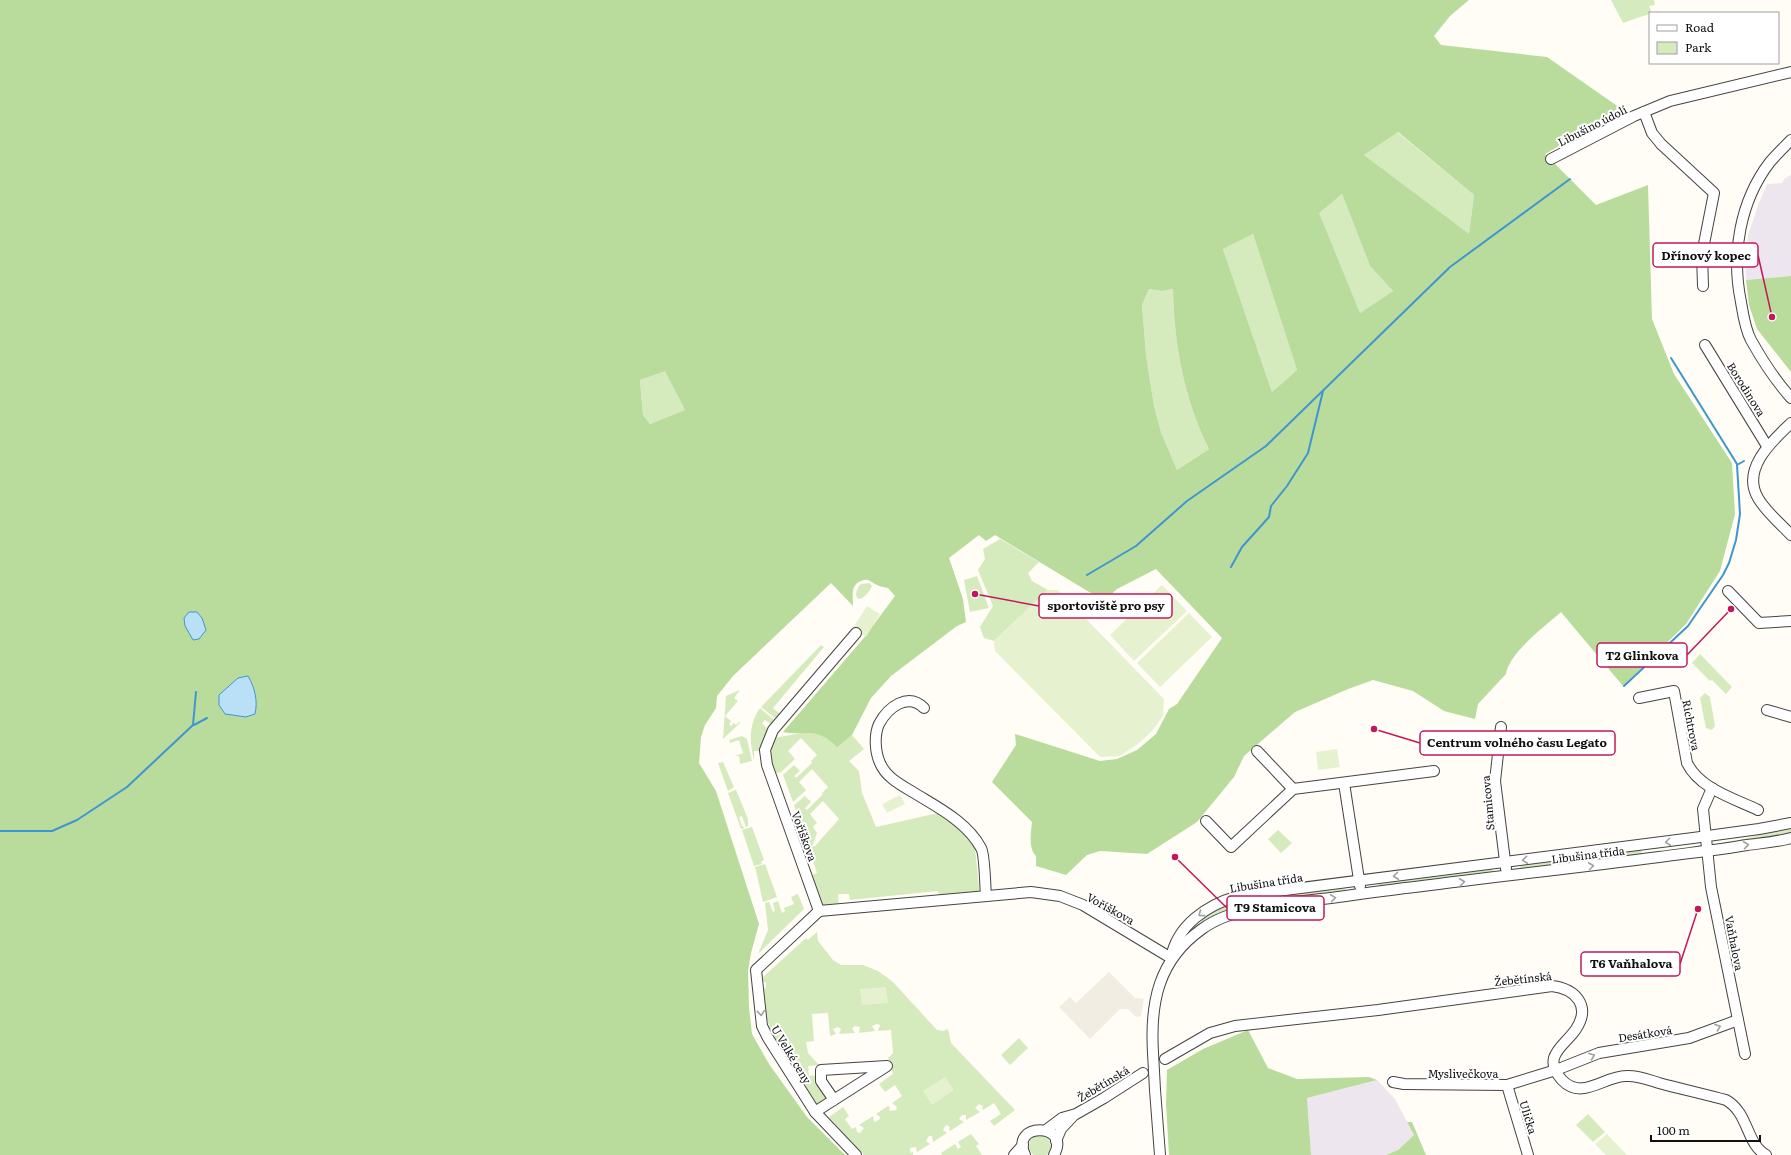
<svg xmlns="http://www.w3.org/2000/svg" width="1791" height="1155" font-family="Literata,serif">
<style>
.industrial{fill:#eee6ef}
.green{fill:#d5ebbd;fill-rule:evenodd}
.forest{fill:#b9dc9c;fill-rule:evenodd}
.pitch{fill:#e6f2cf}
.plaza{fill:#f1ede2}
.water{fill:#b9e0f7;stroke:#3f96cf}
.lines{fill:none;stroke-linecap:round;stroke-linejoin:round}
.stream{stroke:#3f96cf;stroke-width:2}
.minor-casing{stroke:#444;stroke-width:12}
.minor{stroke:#fff;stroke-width:10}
.minor-bridge-casing{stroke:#444;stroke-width:12;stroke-linecap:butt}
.minor-bridge{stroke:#fff;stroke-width:10}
.oneway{stroke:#a0a0a0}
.labels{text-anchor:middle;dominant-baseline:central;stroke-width:4;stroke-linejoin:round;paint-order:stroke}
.street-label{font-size:11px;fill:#111;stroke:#fff}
.leader{fill:none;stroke:#c2185b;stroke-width:1.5}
.callout-dot{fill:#c2185b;stroke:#fff;stroke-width:1.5}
.callout{fill:#fff;stroke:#c2185b;stroke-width:1.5}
.callout-label{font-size:12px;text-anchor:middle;font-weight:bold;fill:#111}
</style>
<rect width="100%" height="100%" fill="#fffdf5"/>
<g class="industrial">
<path d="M 1791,175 L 1791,276 L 1746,280 L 1745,260 L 1748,235 L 1759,203 L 1767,184 L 1782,183 L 1785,178 Z"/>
<path d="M 1377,1080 L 1395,1099 L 1414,1135 L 1398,1150 L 1386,1155 L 1311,1155 L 1307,1098 Z"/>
</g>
<g class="green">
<path d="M 1611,0 L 1654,0 L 1655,5 L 1649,6 L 1652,13 L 1623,23 Z"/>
<path d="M 1397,132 L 1474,195 L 1469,235 L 1364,155 Z"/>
<path d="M 1342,194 L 1370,266 L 1393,291 L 1360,313 L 1318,212 Z"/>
<path d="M 1253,234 L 1297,370 L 1272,392 L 1223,249 Z"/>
<path d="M 1149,289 L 1162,291 L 1173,289 C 1174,344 1184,399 1209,449 L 1177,470 L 1161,432 L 1154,406 L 1146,355 L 1142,305 Z"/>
<path d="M 665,370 L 685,410 L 650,424 L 643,415 L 640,380 Z"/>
<path d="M 1000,539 L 1039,562 L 1028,573 L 1032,581 L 1048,590 L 994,641 L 984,638 L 980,627 L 993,606 L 978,570 L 985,559 L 983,549 Z"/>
<path d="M 977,576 L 989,608 L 970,612 L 964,580 Z"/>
<path d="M 869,583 L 872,586 C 870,591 864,599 858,599 C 854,594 857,588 861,584 Z"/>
<path d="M 821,645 L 824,647 L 773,708 L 780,714 L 775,718 L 761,707 Z"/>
<path d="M 1700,654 L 1732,687 L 1726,694 L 1712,680 L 1710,681 L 1692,663 Z"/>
<path d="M 740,690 L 734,698 L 738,701 L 725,716 L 731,721 L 729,724 L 731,726 L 734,723 L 736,725 L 739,722 L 740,723 L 723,739 L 726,696 Z"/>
<path d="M 1705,693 L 1710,697 L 1715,726 L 1712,730 L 1706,728 L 1700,698 Z"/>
<path d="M 760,708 L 774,720 L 772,725 L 765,720 L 762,723 L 768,730 L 762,741 L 761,751 L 754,751 L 754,760 C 749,741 749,724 760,708 Z"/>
<path d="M 807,732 L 818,733 L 837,746 L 852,735 L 864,749 L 849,761 L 859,771 L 862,793 L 876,827 L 938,813 L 961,829 L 975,848 L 980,897 L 940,900 L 938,891 L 850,900 L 849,894 L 838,894 L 839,909 L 819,911 L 807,877 L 817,873 L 794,805 L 805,796 L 811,802 L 805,808 L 807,810 L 823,794 L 822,793 L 828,787 L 812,769 L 799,782 L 806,790 L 793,802 L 783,775 L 794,765 L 800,771 L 794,776 L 796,778 L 812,763 L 811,761 L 817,755 L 801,738 L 788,751 L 795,759 L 781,772 L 774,774 C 771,761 770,751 774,738 ZM 823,801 L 839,819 L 815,846 L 812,847 L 817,833 L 813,827 L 817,823 L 810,814 Z"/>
<path d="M 742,736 L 747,739 L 752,761 L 740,764 L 739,756 L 735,756 L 743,753 L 739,740 L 730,743 L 729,740 Z"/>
<path d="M 723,762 L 734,787 L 728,791 L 718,763 Z"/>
<path d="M 736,790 L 748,819 L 748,826 L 746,827 L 742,816 L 739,817 L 742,826 L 745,828 L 741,829 L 728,793 Z"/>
<path d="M 752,827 L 764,860 L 761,862 L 762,864 L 754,866 L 742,830 Z"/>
<path d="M 1791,827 L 1791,833 L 1723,843 L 1724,842 L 1740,840 Z"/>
<path d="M 1278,830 L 1292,843 L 1281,853 L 1268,839 Z"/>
<path d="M 1641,849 L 1642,854 L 1593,861 L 1592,855 Z"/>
<path d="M 1560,859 L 1560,865 L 1521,869 L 1520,868 L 1521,865 Z"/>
<path d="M 765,864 L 777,897 L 763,902 L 755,867 Z"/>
<path d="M 1492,868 L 1493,873 L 1379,888 L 1378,882 Z"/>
<path d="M 1345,886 L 1346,892 L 1234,908 L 1203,923 L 1201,919 L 1211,911 L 1235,901 Z"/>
<path d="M 798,894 L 804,909 L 758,954 L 768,930 L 765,903 L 769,902 L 773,912 L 775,911 L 773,903 L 778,901 L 782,913 L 785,911 L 784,908 L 794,904 L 791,897 Z"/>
<path d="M 817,932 L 818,941 L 833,960 L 841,965 L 863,965 L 878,971 L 892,981 L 937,1030 L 943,1031 L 948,1029 L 951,1043 L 1015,1110 L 994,1126 L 990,1121 L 1001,1114 L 994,1103 L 983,1110 L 982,1108 L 983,1106 L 979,1104 L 975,1108 L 980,1112 L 966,1120 L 966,1115 L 962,1115 L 959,1119 L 964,1122 L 950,1131 L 949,1129 L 950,1127 L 946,1125 L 943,1130 L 947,1133 L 933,1142 L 932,1136 L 929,1136 L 926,1141 L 930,1144 L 917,1152 L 916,1147 L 910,1148 L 910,1151 L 911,1153 L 913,1152 L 913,1155 L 864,1155 L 829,1117 L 843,1107 L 849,1116 L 845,1119 L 852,1129 L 856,1127 L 857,1132 L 860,1133 L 864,1128 L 859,1125 L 873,1116 L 874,1122 L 879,1120 L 880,1117 L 876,1114 L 888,1106 L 890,1107 L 889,1109 L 890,1111 L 896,1110 L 897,1107 L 892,1103 L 902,1096 L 895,1085 L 885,1092 L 879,1084 L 893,1074 L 888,1058 L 893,1053 L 891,1030 L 878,1031 L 880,1025 L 877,1024 L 872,1026 L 875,1031 L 859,1033 L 860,1027 L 855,1026 L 852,1028 L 855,1033 L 839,1034 L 841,1029 L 838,1027 L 833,1029 L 836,1034 L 830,1036 L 828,1013 L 812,1014 L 814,1041 L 806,1042 L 808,1053 L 819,1065 L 808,1066 L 809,1076 L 820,1075 L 827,1098 L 817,1106 L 772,1034 L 767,1019 L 763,989 L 766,988 L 766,983 L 763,981 L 763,977 L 806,938 L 808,940 Z"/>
<path d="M 1019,1038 L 1028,1048 L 1010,1065 L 1001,1055 Z"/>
<path d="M 1588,1114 L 1605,1132 L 1593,1142 L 1576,1125 Z"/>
<path d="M 971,1134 L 979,1144 L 976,1146 L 982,1155 L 942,1155 L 941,1153 L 955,1144 L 958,1149 L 961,1147 L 958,1142 Z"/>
<circle cx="1040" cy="1146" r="11"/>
</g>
<g class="forest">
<path d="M 0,0 L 1469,0 L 1450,16 L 1434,36 L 1441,45 L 1547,57 L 1623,110 L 1545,154 L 1596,205 L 1648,185 L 1652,319 L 1674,374 L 1732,463 L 1735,514 L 1720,571 L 1686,624 L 1623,686 L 1561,612 C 1545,626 1509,653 1506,674 L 1478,704 L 1475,719 L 1444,711 L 1413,691 L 1373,680 L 1348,689 L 1295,712 L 1244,756 L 1234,777 L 1197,822 L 1147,854 L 1100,851 L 1087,855 L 1066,875 L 1036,866 L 1036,856 C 1028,848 1031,833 1032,822 L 992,782 L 1016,745 L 1015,734 L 1100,761 L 1117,759 L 1137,750 L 1156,734 L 1169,709 L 1177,704 L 1222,638 L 1156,569 L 1117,589 L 1104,601 L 995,535 L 986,541 L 979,535 L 949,558 L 963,599 L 966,622 L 957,626 L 891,676 L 871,698 L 852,735 L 837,747 C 813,725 809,737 783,732 L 863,639 L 895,596 L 888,588 C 880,587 877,585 870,581 C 867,579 864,580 861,581 C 850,585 853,597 853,606 L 831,583 L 733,676 L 717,696 L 716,708 L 705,725 L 701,737 L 699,763 L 716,791 L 759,924 L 751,953 L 748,971 L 749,1007 L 752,1034 L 769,1064 L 807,1117 L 845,1155 L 0,1155 ZM 1398,132 L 1474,195 L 1469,234 L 1364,155 ZM 1342,194 L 1370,266 L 1393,291 L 1360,313 L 1319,213 ZM 1253,234 L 1297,370 L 1272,392 L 1223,249 ZM 1149,289 L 1162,291 L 1173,289 C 1174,344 1184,399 1209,449 L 1177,470 L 1161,432 L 1154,406 L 1146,355 L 1142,305 ZM 665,371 L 685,410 L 650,424 L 643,415 L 640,380 Z"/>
<path d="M 1791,276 L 1791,372 L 1757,329 L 1749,305 L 1746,280 Z"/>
<path d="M 1248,1030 L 1268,1068 L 1297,1079 L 1369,1077 L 1377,1080 L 1307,1098 L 1311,1155 L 1169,1155 L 1166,1104 L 1167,1070 L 1203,1049 Z"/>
<path d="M 1407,1122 L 1412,1122 L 1426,1155 L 1386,1155 L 1398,1150 L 1414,1135 Z"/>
</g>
<g class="pitch">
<path d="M 1162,585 L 1187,611 L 1134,661 L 1110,635 Z"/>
<path d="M 1048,590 L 1058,590 L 1164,699 L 1163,716 L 1152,731 L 1138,744 L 1120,756 L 1100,757 L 995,651 L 994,641 Z"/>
<path d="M 867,606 L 880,614 L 866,637 L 853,628 Z"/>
<path d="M 1189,613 L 1212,637 L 1160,687 L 1137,663 Z"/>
<path d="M 1337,749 L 1340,767 L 1318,770 L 1316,752 Z"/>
<path d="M 900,795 L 905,804 L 887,813 L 882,804 Z"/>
<path d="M 886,987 L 888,1003 L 862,1005 L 860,989 Z"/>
<path d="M 945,1077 L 954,1090 L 932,1105 L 923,1091 Z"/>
<path d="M 1607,1134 L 1627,1155 L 1606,1155 L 1595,1144 Z"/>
</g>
<path class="plaza" d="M 1109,972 L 1135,998 L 1144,999 L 1141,1016 L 1136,1017 L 1128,1009 L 1120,1009 L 1090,1039 L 1059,1007 L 1070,997 L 1076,1003 Z"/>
<g class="water">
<path d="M 189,612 L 197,612 L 202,618 L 206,630 L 199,639 L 193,640 L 185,626 L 184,618 Z"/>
<path d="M 248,676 C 255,688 258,701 255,714 L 246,717 L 225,714 L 219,705 L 219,695 L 238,678 Z"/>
</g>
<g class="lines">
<g class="stream">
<path d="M 1671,358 L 1737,464"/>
<path d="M 1231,567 L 1242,547 L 1269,517 L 1271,506 L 1287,486 L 1308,453 L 1323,391"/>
<path d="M 1087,575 L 1136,546 L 1187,501 L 1266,446 L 1450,267 L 1570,179"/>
<path d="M 1624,686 L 1688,626 L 1723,575 L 1729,563 L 1736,540 L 1740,514 L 1737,465 L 1744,461"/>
<path d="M 194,725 L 207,718"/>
<path d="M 0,831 L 52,831 L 77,820 L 127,787 L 193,725 L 196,692"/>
</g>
<g class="minor-casing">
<g id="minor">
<path d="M 1644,112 L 1652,133 L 1661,144 L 1714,193 L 1702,254 L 1703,286"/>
<path d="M 1791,140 C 1784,147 1777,154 1770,162 C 1740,201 1731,254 1741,302 C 1743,314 1745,329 1751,340 C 1762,360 1776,381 1791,398"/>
<path d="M 1551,159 L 1634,116 L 1670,101 L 1791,72"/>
<path d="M 1705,345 L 1767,446"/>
<path d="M 1791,423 C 1772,441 1741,469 1758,498 C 1766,512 1780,523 1791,535"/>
<path d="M 1728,591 L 1759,623 L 1791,621"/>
<path d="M 1639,698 L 1674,691 L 1687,763 C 1700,789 1733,798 1758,810"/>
<path d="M 924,708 C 908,692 888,707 879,724 C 874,735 875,752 880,763 C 886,778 903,786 916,794 C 939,808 968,823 981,848 C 985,854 985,886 986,896"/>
<path d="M 1767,710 L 1791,717"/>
<path d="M 1501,727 L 1495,781 L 1506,869"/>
<path d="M 1257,751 L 1293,789"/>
<path d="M 1344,783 L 1360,886"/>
<path d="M 1712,788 L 1703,809 L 1711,887 L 1745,1054"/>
<path d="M 1206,821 L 1231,847 L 1293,789 L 1434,771"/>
<path d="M 819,911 L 1031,892 L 1060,896 L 1083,905 L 1171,958"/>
<path d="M 819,911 L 767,765 L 765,750 L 773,730 L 856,633"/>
<path d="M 819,911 L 756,970 L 762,1026 L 768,1038 L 815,1112 L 856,1155"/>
<path d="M 1171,958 C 1177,925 1207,905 1238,896 L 1693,838 L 1759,829 L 1791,823"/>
<path d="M 1153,1053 C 1150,1003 1158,960 1202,929 C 1236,904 1296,903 1338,897 C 1444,882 1552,871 1659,857 C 1688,853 1718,850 1747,845 C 1762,843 1777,842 1791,838"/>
<path d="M 1165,1059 L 1210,1033 L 1235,1026 L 1378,1010 L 1552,986 C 1576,989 1591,1006 1576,1029 C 1566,1045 1540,1056 1562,1080 C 1582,1101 1604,1076 1626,1076 C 1637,1075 1649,1080 1659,1083 C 1681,1089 1704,1094 1726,1100 C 1749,1113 1746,1144 1766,1155"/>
<path d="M 1393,1082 L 1404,1084 L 1507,1085 L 1556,1070 L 1599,1053 L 1689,1038 L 1738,1020"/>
<path d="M 1507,1085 L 1528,1155"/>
<path d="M 1155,1090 L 1160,1155"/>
<path d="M 815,1112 L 818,1110 L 887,1066 L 821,1070 L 821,1081 L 834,1100"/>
<path d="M 1046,1130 L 1062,1118 L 1076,1114 L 1104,1098 L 1143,1073"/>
<path d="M 1056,1141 L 1061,1129 L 1074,1115"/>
<path d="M 1014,1155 L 1023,1145"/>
<path d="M 1025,1155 C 1009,1121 1072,1123 1054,1155"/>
</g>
</g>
<use href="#minor" class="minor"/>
<g class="minor-bridge-casing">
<path id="minor-bridge" d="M 1153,1053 L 1155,1090"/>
</g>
<use href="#minor-bridge" class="minor-bridge"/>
</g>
<defs><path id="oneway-chevron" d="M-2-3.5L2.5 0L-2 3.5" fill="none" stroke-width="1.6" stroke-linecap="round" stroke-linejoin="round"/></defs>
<g class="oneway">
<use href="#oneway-chevron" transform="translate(1668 842) rotate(173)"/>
<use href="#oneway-chevron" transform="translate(1746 845) rotate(-8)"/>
<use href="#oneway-chevron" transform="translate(1525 860) rotate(173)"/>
<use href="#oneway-chevron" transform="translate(1591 866) rotate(-7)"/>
<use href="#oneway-chevron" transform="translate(1396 876) rotate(173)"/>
<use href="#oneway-chevron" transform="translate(1462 882) rotate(-7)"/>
<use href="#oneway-chevron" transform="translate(1333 898) rotate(-8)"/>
<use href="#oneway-chevron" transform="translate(1201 914) rotate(143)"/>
<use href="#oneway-chevron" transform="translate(761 1013) rotate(84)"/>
<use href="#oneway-chevron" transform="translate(1718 1027) rotate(-20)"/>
<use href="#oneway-chevron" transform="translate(1592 1056) rotate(-21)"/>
</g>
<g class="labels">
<g class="street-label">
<text transform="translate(1592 125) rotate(-27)">Libušino údolí</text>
<text transform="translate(1747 389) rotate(58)">Borodinova</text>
<text transform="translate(1692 725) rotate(79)">Richtrova</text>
<text transform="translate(1487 803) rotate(-95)">Stamicova</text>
<text transform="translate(805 836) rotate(70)">Voříškova</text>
<text transform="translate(1588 854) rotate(-7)">Libušina třída</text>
<text transform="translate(1266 882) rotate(-9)">Libušina třída</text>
<text transform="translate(1111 908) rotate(29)">Voříškova</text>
<text transform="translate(1735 943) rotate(79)">Vaňhalova</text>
<text transform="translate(1523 978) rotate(-6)">Žebětínská</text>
<text transform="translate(1645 1033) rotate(-9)">Desátková</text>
<text transform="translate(792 1054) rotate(59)">U Velké ceny</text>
<text x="1463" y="1073">Myslivečkova</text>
<text transform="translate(1103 1083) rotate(-31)">Žebětínská</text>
<text transform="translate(1529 1117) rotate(73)">Ulička</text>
</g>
</g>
<path class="leader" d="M1772 317L1758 255M975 594L1039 606M1731 609L1687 655M1374 729L1420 743M1175 857L1227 908M1698 909L1680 964"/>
<g class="callout-dot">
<circle cx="1772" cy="317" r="4"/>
<circle cx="975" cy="594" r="4"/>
<circle cx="1731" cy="609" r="4"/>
<circle cx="1374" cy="729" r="4"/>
<circle cx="1175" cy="857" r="4"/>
<circle cx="1698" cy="909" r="4"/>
</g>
<g class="callout">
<rect x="1653" y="243" width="105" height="24" rx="4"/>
<rect x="1039" y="594" width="133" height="24" rx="4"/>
<rect x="1597" y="643" width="90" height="24" rx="4"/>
<rect x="1420" y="731" width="195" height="24" rx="4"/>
<rect x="1227" y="896" width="97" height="24" rx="4"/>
<rect x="1581" y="952" width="99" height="24" rx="4"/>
</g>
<g class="callout-label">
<text x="1706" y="260">Dřínový kopec</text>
<text x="1106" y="610">sportoviště pro psy</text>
<text x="1642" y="660">T2 Glinkova</text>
<text x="1517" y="747">Centrum volného času Legato</text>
<text x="1275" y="912">T9 Stamicova</text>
<text x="1631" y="968">T6 Vaňhalova</text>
</g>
<rect x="1649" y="12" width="130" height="52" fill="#ffffff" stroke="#a0a0a0"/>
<rect x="1657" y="25" width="20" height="6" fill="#ffffff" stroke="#a0a0a0"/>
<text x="1685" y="32" font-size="12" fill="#111111">Road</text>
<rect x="1657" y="42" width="20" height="12" fill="#d5ebbd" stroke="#a0a0a0"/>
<text x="1685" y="52" font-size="12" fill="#111111">Park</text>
<path d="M1651 1135v6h109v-6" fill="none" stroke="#111111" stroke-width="2"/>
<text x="1657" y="1135" font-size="12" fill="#111111" stroke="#ffffff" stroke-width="3" paint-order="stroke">100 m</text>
</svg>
